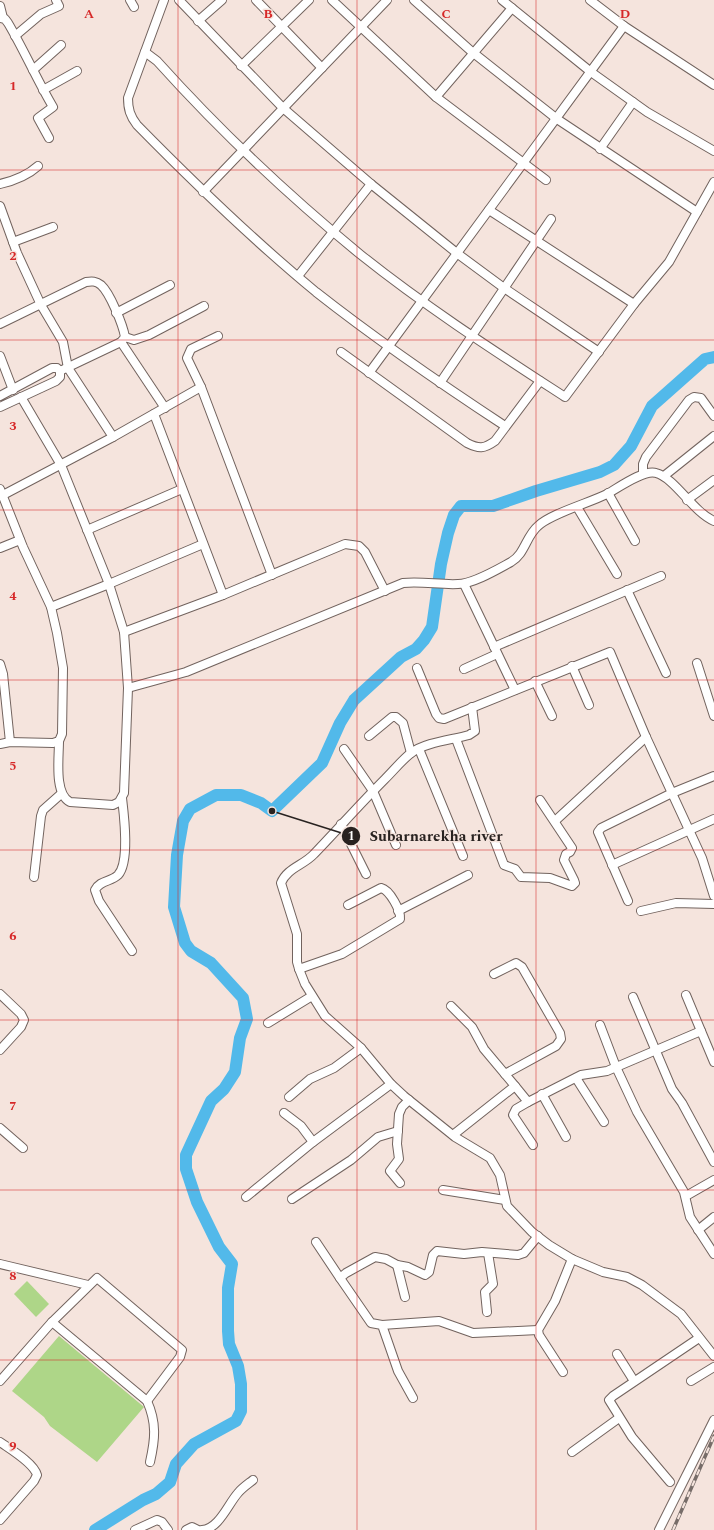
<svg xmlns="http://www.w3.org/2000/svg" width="714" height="1530" font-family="Spectral,serif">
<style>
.green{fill:#aed688}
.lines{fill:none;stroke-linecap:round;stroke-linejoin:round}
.river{stroke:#52b9ea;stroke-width:12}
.minor-casing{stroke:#72635e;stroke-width:10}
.minor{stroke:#fff;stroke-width:8}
.rail-casing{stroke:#776d69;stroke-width:3.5}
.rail{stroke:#f5e4dd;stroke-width:2;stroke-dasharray:6;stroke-linecap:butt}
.grid{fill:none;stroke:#d62828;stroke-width:1;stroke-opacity:0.55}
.grid-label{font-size:13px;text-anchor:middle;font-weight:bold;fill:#d62828;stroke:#f5e4dd;stroke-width:3;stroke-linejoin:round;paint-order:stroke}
.leader{fill:none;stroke:#282220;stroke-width:1.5}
.callout-dot{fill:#282220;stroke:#f5e4dd;stroke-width:1.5}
.mark-label{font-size:12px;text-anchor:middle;font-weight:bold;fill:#fff}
.callout-label{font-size:15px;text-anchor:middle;font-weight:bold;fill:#282220;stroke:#f5e4dd;stroke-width:3;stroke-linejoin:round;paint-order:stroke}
</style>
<rect width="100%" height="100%" fill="#f5e4dd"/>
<g class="green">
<path d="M 27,1281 L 49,1304 L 36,1317 L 14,1294 Z"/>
<path d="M 59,1336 L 144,1407 L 97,1462 L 50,1426 L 44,1417 L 12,1391 Z"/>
</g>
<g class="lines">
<path class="river" d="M 95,1530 L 143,1500 L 156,1494 L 170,1482 L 176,1464 L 194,1444 L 236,1421 L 241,1411 L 241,1384 L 238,1366 L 229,1344 L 228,1331 L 228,1288 L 232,1264 L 219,1247 L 197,1202 L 186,1169 L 186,1155 L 211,1101 L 224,1089 L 235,1072 L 240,1038 L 247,1019 L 243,998 L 211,963 L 191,951 L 185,943 L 174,907 L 177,855 L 183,821 L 190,809 L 216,795 L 241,795 L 261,803 L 272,811 L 322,763 L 340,723 L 354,700 L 401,657 L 416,649 L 424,640 L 432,627 L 441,564 L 448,533 L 454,515 L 461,506 L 493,506 L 536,491 L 600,472 L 614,465 L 631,446 L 652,406 L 705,359 L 714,357"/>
<g class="minor-casing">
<g id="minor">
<path d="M 130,0 L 134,7"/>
<path d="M 164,0 L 128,98 C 128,109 130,116 137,125 C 194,183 253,240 316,292 C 377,340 441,384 505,426"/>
<path d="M 179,0 L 283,108 L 371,184 L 458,254 L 504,288 L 599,352"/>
<path d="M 256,0 L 322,68"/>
<path d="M 332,0 L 436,97 L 546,180"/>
<path d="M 414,0 L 471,51 L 557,119 L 697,212"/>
<path d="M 502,0 L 591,72 L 647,112 L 714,151"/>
<path d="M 590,0 L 624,26 L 714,85"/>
<path d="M 0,6 L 3,18"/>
<path d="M 0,18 L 5,19 L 8,23 C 24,50 37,80 53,107 L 38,118 L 49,138"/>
<path d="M 198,21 L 222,0"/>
<path d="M 15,36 L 41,14 L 59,6 L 56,0"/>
<path d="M 145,52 L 157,61 C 220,131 289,196 361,255 C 426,307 496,352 565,397 L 634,304"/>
<path d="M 241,66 L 309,0"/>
<path d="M 33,70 L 61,45"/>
<path d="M 43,90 L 77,71"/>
<path d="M 436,97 L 512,8"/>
<path d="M 600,149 L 633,102"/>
<path d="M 0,184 C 13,181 28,175 38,166"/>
<path d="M 203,192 L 387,0"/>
<path d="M 0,206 L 17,253 L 41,305 L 63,342 L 68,368 L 113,437"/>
<path d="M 489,210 L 634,304 L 669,262 L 714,182"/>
<path d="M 13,242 L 53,227"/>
<path d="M 298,276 L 371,184"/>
<path d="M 116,313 L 170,285"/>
<path d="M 0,324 L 86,282 C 92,281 96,281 101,285 C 110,293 123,325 125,337 L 121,342 L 60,371"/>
<path d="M 218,336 L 191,349 L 187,358 L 201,387 L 272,575"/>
<path d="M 125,337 L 134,340 L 149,335 L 204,306"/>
<path d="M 121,342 L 165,408"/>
<path d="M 341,352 L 467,443 C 479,449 484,449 495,441 L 540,381"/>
<path d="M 0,356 L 13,390"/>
<path d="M 369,373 L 624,26"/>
<path d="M 440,383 L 551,219"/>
<path d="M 0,396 L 52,368 L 57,368 L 60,371 L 60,377 L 56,381 L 0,407"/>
<path d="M 21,397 L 61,465 L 109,584 L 203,544"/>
<path d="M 154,414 L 223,595"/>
<path d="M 643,473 L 643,464 L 646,457 L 689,400 L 694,397 L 701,398 L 714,416"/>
<path d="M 664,476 L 714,436"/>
<path d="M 0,489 L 23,547 L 51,607 L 57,633 L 63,668 L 62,734 L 59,741 L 53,743 L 10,742 L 0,744"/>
<path d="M 608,493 L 635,541"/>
<path d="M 3,495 L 113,437 L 201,387"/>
<path d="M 687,500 L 714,480"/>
<path d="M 577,507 L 617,574"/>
<path d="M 87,530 L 182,489"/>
<path d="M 0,548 L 20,540"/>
<path d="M 464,584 L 515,690"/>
<path d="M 627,590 L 666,673"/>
<path d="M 51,607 L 109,584 L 124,632 L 128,688 L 186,672 L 403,583 C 422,581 440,585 458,584 C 473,584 498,569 511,562 C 525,554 526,536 538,526 C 550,514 589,503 607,494 C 618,488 644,469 656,473 C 675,478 693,512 714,521"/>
<path d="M 124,632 L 223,595 L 345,544 L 359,546 L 365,552 L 385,591"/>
<path d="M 494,647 L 661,576"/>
<path d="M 697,663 L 714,716"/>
<path d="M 0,664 L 3,674 L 10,742"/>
<path d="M 572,666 L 589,705"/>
<path d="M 417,668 L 436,714 L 439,718 L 444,719 L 610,652 L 646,737 L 702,858 L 714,896"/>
<path d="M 464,669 L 497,654"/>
<path d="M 535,681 L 552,716"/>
<path d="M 472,707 L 475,731 L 469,735 C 451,740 426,742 411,753 C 402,760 394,770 385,779 C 361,803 338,829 314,854 C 304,865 287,868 281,883 L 297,934 L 297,962 L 299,969 L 305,984 L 325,1016 L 361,1048 L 391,1084 L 404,1096 L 455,1137 L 490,1158 L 500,1175 L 507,1206 L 532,1232 L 549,1245 L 572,1259 L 603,1272 L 627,1277 L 642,1285 L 681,1314 L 714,1356"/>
<path d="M 369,736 L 392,717 L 396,717 L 403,723 L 411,753"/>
<path d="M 456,739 L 504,865 L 515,869 L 521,877 L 550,878 L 572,886 L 575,883 L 574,880 L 564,860 L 566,854 L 570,852 L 572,848 L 540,800"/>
<path d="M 59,741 C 59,758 54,794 70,802 L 113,805 L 119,802 L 124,793 L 128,688"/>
<path d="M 344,749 L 373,791 L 396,845"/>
<path d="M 419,749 L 463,856"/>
<path d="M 122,798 C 124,815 130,862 118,875 C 111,882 100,880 95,890 L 99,901 L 132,951"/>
<path d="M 555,821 L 646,737"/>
<path d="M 341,824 L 366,874"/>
<path d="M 612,865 L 714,819"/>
<path d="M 34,877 L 41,816 L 43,810 L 61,794"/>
<path d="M 628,901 L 598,832 L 601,828 L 672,793 L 714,776"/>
<path d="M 398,911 L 468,875"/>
<path d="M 641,911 L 676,903 L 714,904"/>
<path d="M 299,969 L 342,954 L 400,919 C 401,911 390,890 381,888 L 348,905"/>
<path d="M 494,974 L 516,963 L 522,967 L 560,1033 L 561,1039 L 556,1046 L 505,1074"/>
<path d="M 0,994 L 21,1014 L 24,1020 L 21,1027 L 0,1050"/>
<path d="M 686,995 L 701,1031"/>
<path d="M 633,997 L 672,1089 L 682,1103 L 714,1162"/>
<path d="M 451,1006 L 472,1027 L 484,1049 L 515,1086"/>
<path d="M 268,1023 L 312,996"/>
<path d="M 600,1025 L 616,1067 L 637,1112 L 684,1192 L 690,1217 L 714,1254"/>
<path d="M 576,1078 L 604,1122"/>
<path d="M 542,1094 L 566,1137"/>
<path d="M 289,1097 L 310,1079 L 334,1068 L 361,1048"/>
<path d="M 528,1102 L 516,1109 L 513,1115 L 533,1145"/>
<path d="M 284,1113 L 301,1126 L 313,1142"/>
<path d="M 0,1128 L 23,1148"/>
<path d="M 453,1135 L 515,1086 L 528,1102 L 581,1075 L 607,1071 L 701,1031 L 714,1062"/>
<path d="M 400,1183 L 390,1171 L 399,1159 L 397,1144 L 399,1114 L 402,1107 L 409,1100"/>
<path d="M 443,1190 L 505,1200"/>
<path d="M 686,1196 L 714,1180"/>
<path d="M 246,1197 L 313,1142 L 391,1084"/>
<path d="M 292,1199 L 351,1160 L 378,1137 L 398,1131"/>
<path d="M 698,1230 L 714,1217"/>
<path d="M 316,1242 L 340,1278"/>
<path d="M 0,1264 L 88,1285"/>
<path d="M 397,1265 L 405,1297"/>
<path d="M 487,1312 L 485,1292 L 493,1284 L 488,1253"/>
<path d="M 52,1322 L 147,1401 C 157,1423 155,1440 150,1462"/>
<path d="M 382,1325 L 439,1321 L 473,1333 L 538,1330"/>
<path d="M 617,1354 L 634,1381"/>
<path d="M 563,1372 L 539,1335 L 538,1330 L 555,1301 L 572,1259"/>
<path d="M 0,1381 L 52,1322 L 97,1278 L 182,1350 L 180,1357 L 147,1401"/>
<path d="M 691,1381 L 714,1367"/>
<path d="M 413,1398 L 398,1371 L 382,1325 L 371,1323 L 340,1278 L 346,1273 L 375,1257 L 386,1259 L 397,1265 L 408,1267 L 425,1275 L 429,1272 L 433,1255 L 437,1251 L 464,1254 L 482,1252 L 518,1255 L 524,1253 L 538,1236"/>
<path d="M 0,1442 C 10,1449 34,1463 37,1475 L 34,1481 L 0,1520"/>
<path d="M 572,1452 L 619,1418"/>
<path d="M 670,1482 L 632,1437 L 609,1400 L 613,1396 L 699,1338"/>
<path d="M 135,1530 L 157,1520 L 162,1522 L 168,1530"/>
<path d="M 186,1530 L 192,1527 L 198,1530"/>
<path d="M 202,1530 C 219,1529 228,1504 238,1493 C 242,1488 248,1484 253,1480"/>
<path d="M 659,1530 L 714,1420"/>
</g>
</g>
<use href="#minor" class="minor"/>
<g class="rail-casing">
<path id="rail" d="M 673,1530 L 714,1436"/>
</g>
<use href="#rail" class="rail"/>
</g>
<path class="grid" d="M 178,0 L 178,1530M 357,0 L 357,1530M 536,0 L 536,1530M 0,170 L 714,170M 0,340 L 714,340M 0,510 L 714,510M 0,680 L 714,680M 0,850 L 714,850M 0,1020 L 714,1020M 0,1190 L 714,1190M 0,1360 L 714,1360"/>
<g class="grid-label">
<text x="89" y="18">A</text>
<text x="268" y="18">B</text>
<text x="446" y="18">C</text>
<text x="625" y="18">D</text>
<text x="13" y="90">1</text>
<text x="13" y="260">2</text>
<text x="13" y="430">3</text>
<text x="13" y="600">4</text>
<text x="13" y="770">5</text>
<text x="13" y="940">6</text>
<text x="13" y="1110">7</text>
<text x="13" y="1280">8</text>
<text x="13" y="1450">9</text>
</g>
<path class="leader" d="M272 811L351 836"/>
<g class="callout-dot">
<circle cx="272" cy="811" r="4"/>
<circle cx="351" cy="836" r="10"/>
</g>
<g class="mark-label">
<text x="351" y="840">1</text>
</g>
<g class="callout-label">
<text x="436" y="841">Subarnarekha river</text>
</g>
</svg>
